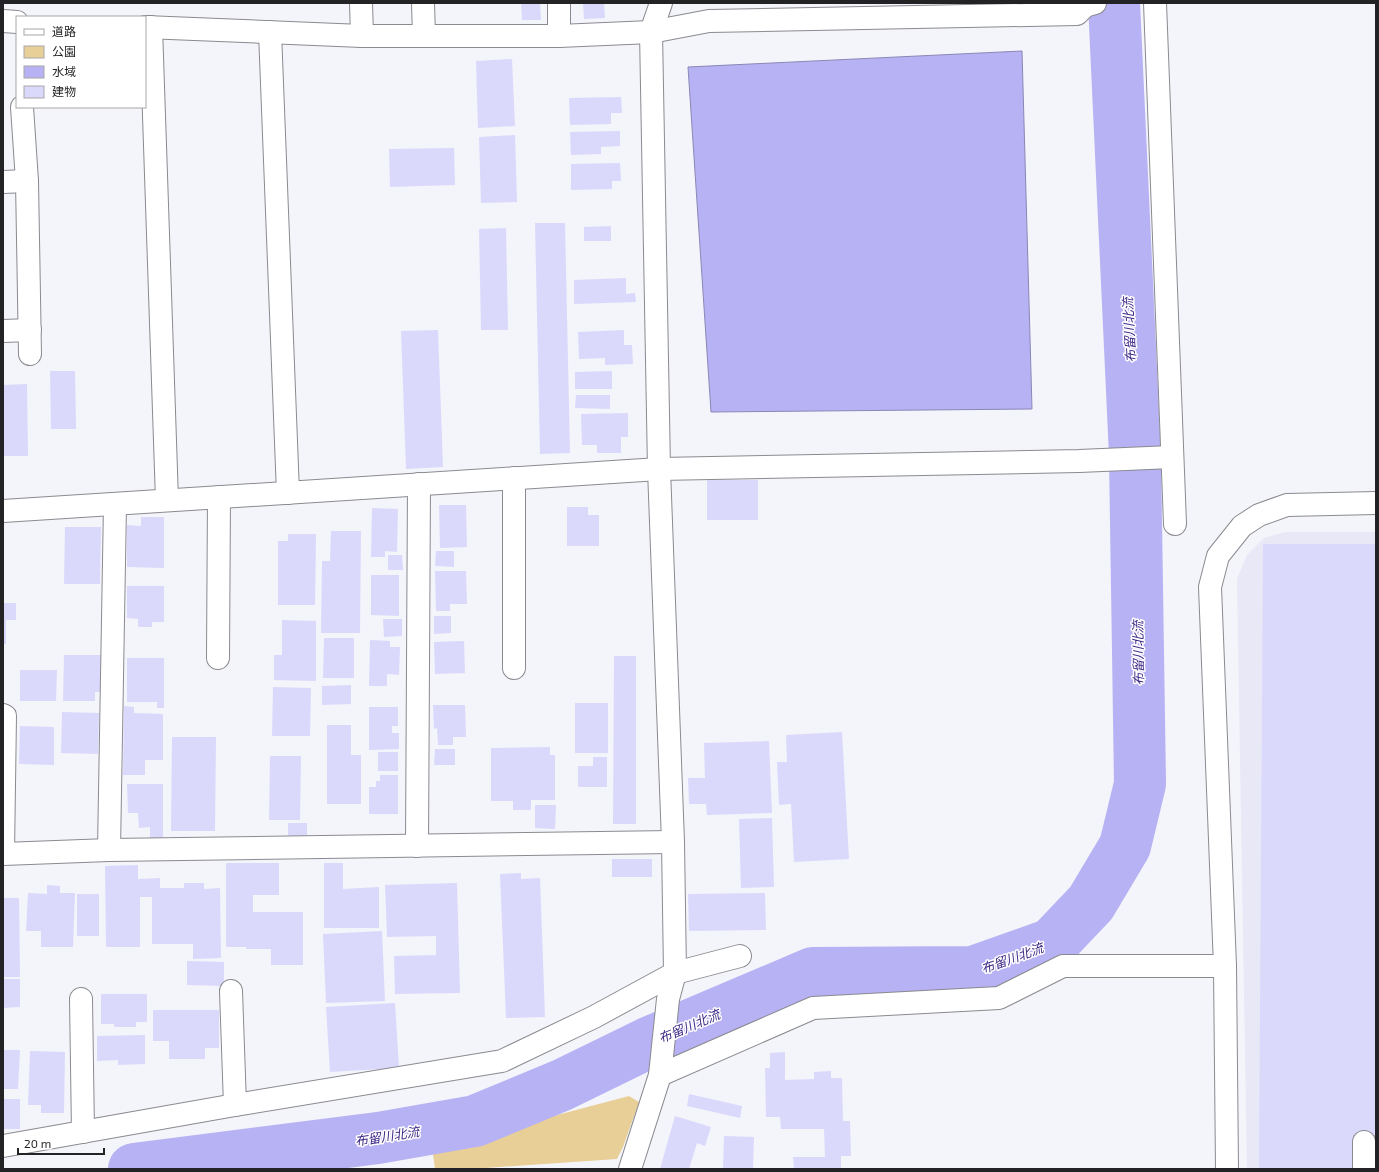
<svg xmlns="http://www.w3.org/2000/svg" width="1379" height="1172" font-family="'Exo 2','Noto Sans JP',sans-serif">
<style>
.built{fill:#e8e8f6}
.green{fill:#e8cf97}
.water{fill:#b6b2f4;stroke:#8a87b6}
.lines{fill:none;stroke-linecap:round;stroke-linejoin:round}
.river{stroke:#b6b2f4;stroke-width:52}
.building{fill:#dad9fb}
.minor-casing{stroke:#8a8a90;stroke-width:24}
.minor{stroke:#fff;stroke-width:22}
.labels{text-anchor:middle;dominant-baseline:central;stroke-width:3;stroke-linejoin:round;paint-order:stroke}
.water-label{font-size:13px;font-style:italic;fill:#3c2784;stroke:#fff}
</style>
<rect width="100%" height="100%" fill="#f4f4fb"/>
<path class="built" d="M 1285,532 L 1376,532 L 1376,1169 L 1247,1169 L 1237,579 L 1247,555 L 1264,538 Z"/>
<path class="green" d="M 629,1096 L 639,1102 L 623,1147 L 617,1159 L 471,1169 L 435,1169 L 432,1148 Z"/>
<path class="water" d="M 1022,51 L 1032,409 L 711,412 L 688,67 Z"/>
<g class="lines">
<path class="river" d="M 134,1169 L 378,1138 L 475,1121 L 562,1085 L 648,1043 L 813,973 L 973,972 L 1052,944 L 1091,903 L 1125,846 L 1140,784 L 1135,455 L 1114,3"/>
</g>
<g class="building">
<path d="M 521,3 L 540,3 L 541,20 L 522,20 Z"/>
<path d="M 583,3 L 604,3 L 605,18 L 584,19 Z"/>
<path d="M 512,59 L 515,126 L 478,128 L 476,61 Z"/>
<path d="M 621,97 L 622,113 L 611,113 L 611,124 L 570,125 L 569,98 Z"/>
<path d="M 620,131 L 620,146 L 601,147 L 601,154 L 571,155 L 570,132 Z"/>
<path d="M 515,135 L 517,202 L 481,203 L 479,137 Z"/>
<path d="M 454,148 L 455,185 L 390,187 L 389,149 Z"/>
<path d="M 620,163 L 621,181 L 612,181 L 612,189 L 571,190 L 571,164 Z"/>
<path d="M 535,223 L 565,223 L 570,453 L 540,454 Z"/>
<path d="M 611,226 L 611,241 L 584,241 L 584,227 Z"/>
<path d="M 506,228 L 508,330 L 481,330 L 479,229 Z"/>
<path d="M 626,278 L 626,294 L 635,293 L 636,302 L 574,304 L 574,280 Z"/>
<path d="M 438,330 L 443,467 L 406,469 L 401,331 Z"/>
<path d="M 624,330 L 624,345 L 632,345 L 633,364 L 605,365 L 605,358 L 579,359 L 578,332 Z"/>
<path d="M 50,371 L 75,371 L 76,429 L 51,429 Z"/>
<path d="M 612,371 L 612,389 L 575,389 L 575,372 Z"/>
<path d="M 27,384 L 28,456 L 3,456 L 3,385 Z"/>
<path d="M 576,395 L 610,395 L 610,409 L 575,408 Z"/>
<path d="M 628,413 L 628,437 L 621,437 L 621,453 L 597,453 L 597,445 L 582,445 L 581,414 Z"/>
<rect x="707" y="480" width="51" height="40"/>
<path d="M 439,505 L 466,505 L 467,547 L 440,548 Z"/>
<path d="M 567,507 L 588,507 L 588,515 L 599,515 L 599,546 L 567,546 Z"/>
<path d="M 372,508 L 398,509 L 397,552 L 385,551 L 385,557 L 371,557 Z"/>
<path d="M 141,517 L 164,517 L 164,568 L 127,567 L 127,525 L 141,526 Z"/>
<path d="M 65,527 L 101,527 L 100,584 L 64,584 Z"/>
<path d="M 331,531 L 361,531 L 360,633 L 321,633 L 322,561 L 330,561 Z"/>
<path d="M 288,534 L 316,534 L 315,605 L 278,605 L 278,541 L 288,541 Z"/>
<path d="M 1263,544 L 1376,544 L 1376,1169 L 1259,1169 Z"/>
<path d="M 436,551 L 454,551 L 454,567 L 435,566 Z"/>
<path d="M 388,555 L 402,555 L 403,570 L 388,570 Z"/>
<path d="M 435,571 L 466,571 L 467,604 L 450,604 L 450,611 L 436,611 Z"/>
<path d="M 371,575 L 399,575 L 399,616 L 371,615 Z"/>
<path d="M 127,586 L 164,586 L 164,622 L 152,622 L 152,627 L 138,627 L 138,619 L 127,618 Z"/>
<path d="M 3,603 L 16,603 L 16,620 L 6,620 L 6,644 L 3,644 Z"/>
<path d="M 434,616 L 451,616 L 451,633 L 434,634 Z"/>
<path d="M 383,619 L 402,619 L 402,636 L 384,637 Z"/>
<path d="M 282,620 L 316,621 L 316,681 L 274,680 L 274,655 L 282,655 Z"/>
<path d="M 324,638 L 354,638 L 354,678 L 323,678 Z"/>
<path d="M 370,640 L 390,641 L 390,647 L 400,647 L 399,675 L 387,674 L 387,686 L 369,686 Z"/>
<path d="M 464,641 L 465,673 L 435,674 L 434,642 Z"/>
<path d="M 64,655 L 104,655 L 104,692 L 95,692 L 95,701 L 63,701 Z"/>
<path d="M 614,656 L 636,656 L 636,824 L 613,824 Z"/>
<path d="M 127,658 L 164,658 L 164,708 L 157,708 L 157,702 L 127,702 Z"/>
<path d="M 20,670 L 57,670 L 56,701 L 20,701 Z"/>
<path d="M 351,685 L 351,704 L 322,705 L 322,686 Z"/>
<path d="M 273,687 L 311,688 L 310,736 L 272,736 Z"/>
<rect x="575" y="703" width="33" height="50"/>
<path d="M 433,705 L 465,705 L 466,737 L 453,737 L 453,745 L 438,745 L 437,728 L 434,729 Z"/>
<path d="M 124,706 L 134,707 L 134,713 L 163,714 L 163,760 L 145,760 L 145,775 L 123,775 Z"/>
<path d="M 369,707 L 398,707 L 398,726 L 392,726 L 392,733 L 399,733 L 399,749 L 369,750 Z"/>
<path d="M 62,712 L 99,713 L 98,754 L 61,753 Z"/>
<path d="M 327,725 L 351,725 L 351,755 L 361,755 L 361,804 L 327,804 Z"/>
<path d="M 20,726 L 54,727 L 54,765 L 19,764 Z"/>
<path d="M 842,732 L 849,859 L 794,862 L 791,804 L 779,805 L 777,762 L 787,762 L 786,735 Z"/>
<path d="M 172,737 L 216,737 L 215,831 L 171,831 Z"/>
<path d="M 769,741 L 772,813 L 707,815 L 706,804 L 689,804 L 688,778 L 705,778 L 704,743 Z"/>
<path d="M 550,747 L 550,755 L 555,755 L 555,800 L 531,800 L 531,810 L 513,810 L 513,801 L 491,801 L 491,748 Z"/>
<path d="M 435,749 L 455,749 L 455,765 L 434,765 Z"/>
<rect x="378" y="752" width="20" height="19"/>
<path d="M 270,756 L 301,756 L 300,820 L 269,820 Z"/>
<path d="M 593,757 L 607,757 L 607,787 L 578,787 L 578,766 L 593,766 Z"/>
<path d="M 380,775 L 398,775 L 398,814 L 369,814 L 369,787 L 376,787 L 376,781 L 380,781 Z"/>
<path d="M 127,784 L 163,784 L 163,843 L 150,843 L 150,827 L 139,828 L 138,813 L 128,813 Z"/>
<path d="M 535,805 L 556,805 L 555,829 L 535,828 Z"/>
<path d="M 772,818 L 774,887 L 741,888 L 739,819 Z"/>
<rect x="288" y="823" width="19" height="20"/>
<rect x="612" y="859" width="40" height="18"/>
<path d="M 226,863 L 279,863 L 279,895 L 253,895 L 253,912 L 303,912 L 303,965 L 271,965 L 271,949 L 246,949 L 246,947 L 226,947 Z"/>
<path d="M 324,863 L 343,863 L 343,889 L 379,887 L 379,928 L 324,928 Z"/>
<path d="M 138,865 L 138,879 L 160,878 L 160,888 L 184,888 L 184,883 L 204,883 L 204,889 L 220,888 L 221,958 L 193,959 L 193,944 L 152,944 L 152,897 L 140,897 L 140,947 L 106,947 L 105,866 Z"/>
<path d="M 521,873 L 521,879 L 540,878 L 545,1017 L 506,1018 L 500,874 Z"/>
<path d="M 457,883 L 460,993 L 395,994 L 394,956 L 436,955 L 436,936 L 387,937 L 385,885 Z"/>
<path d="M 47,885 L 60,886 L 60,893 L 75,893 L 73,947 L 41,947 L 41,931 L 26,931 L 28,893 L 47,894 Z"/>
<path d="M 765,893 L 766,930 L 689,931 L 688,894 Z"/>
<rect x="77" y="894" width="22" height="42"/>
<path d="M 3,898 L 19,898 L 20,977 L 3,977 Z"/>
<path d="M 382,931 L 385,1001 L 326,1003 L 323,934 Z"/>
<path d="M 187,961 L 224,962 L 224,986 L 187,985 Z"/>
<path d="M 3,979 L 20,979 L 20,1007 L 3,1008 Z"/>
<path d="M 101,994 L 147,994 L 147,1022 L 136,1022 L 136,1027 L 114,1027 L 114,1024 L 101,1024 Z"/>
<path d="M 395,1003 L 399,1068 L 330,1072 L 326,1007 Z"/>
<path d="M 153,1010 L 219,1010 L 219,1048 L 205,1048 L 205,1059 L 169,1059 L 169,1041 L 153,1041 Z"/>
<path d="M 145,1035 L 145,1064 L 118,1065 L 118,1060 L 97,1061 L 97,1036 Z"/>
<path d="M 3,1050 L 20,1050 L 18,1089 L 3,1089 Z"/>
<path d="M 30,1051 L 65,1052 L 64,1113 L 41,1113 L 41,1105 L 28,1105 Z"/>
<path d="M 785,1052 L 785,1080 L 814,1079 L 814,1072 L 831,1071 L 831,1078 L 842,1078 L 843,1121 L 850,1121 L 851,1156 L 841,1156 L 841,1169 L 794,1169 L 793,1157 L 825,1157 L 824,1129 L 781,1129 L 780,1117 L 766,1117 L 765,1068 L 770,1068 L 770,1053 Z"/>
<path d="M 689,1094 L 742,1106 L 740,1118 L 687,1106 Z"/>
<rect x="3" y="1099" width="17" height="30"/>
<path d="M 675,1116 L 711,1127 L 705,1146 L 697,1143 L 689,1169 L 660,1169 Z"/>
<path d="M 724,1136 L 754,1137 L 753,1169 L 723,1169 Z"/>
</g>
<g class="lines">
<g class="minor-casing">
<g id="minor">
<path d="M 361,3 L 362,36"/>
<path d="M 423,3 L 424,36"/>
<path d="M 559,3 L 559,36"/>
<path d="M 1155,3 L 1175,524"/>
<path d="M 3,21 L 17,22"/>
<path d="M 145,27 L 362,36 L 559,36 L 651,32 L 709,21 L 1077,14 L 1085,6 L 1095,3"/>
<path d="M 151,27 L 167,500"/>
<path d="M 270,32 L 288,493"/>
<path d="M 22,107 L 27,181 L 30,354"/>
<path d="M 3,182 L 27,181"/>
<path d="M 3,331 L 30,330"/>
<path d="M 514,478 L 514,668"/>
<path d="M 3,511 L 659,469 L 1079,461 L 1172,457"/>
<path d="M 218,658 L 219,497"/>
<path d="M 3,715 L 5,716 L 3,854 L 109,850 L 673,842"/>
<path d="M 417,846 L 419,484"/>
<path d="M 109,850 L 115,504"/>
<path d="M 231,991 L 235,1105"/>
<path d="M 81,999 L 83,1132"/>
<path d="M 660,1075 L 813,1008 L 999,998 L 1063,966 L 1225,966"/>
<path d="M 1364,1142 L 1364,1169"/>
<path d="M 3,1146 L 235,1105 L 502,1061 L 594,1017 L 675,973 L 740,956"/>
<path d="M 630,1169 L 660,1075 L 668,999 L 675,973 L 673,842 L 659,469 L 651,32 L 661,3"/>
<path d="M 1227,1169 L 1225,966 L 1210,587 L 1218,556 L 1242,526 L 1259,515 L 1287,505 L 1376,503"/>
</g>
</g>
<use href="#minor" class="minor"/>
</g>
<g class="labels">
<g class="water-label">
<text transform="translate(1129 330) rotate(-93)">布留川北流</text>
<text transform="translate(1138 653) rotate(-91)">布留川北流</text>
<text transform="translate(1012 958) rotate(-20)">布留川北流</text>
<text transform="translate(689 1026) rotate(-23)">布留川北流</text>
<text transform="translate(387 1136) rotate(-9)">布留川北流</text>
</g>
</g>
<rect width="1379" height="1172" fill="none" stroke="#232325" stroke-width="8"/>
<rect x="16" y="16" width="130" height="92" fill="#ffffff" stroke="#a7a7a8"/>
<rect x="24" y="29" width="20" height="6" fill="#ffffff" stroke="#a7a7a8"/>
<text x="52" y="36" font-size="12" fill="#232325">道路</text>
<rect x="24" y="46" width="20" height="12" fill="#e8cf97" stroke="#a7a7a8"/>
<text x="52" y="56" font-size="12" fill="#232325">公園</text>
<rect x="24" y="66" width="20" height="12" fill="#b6b2f4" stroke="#a7a7a8"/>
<text x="52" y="76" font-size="12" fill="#232325">水域</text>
<rect x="24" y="86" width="20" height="12" fill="#dad9fb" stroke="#a7a7a8"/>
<text x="52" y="96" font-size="12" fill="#232325">建物</text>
<path d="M18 1148v6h86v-6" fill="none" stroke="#232325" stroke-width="2"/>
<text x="24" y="1148" font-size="12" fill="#232325" stroke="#ffffff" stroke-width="3" paint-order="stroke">20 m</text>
</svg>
